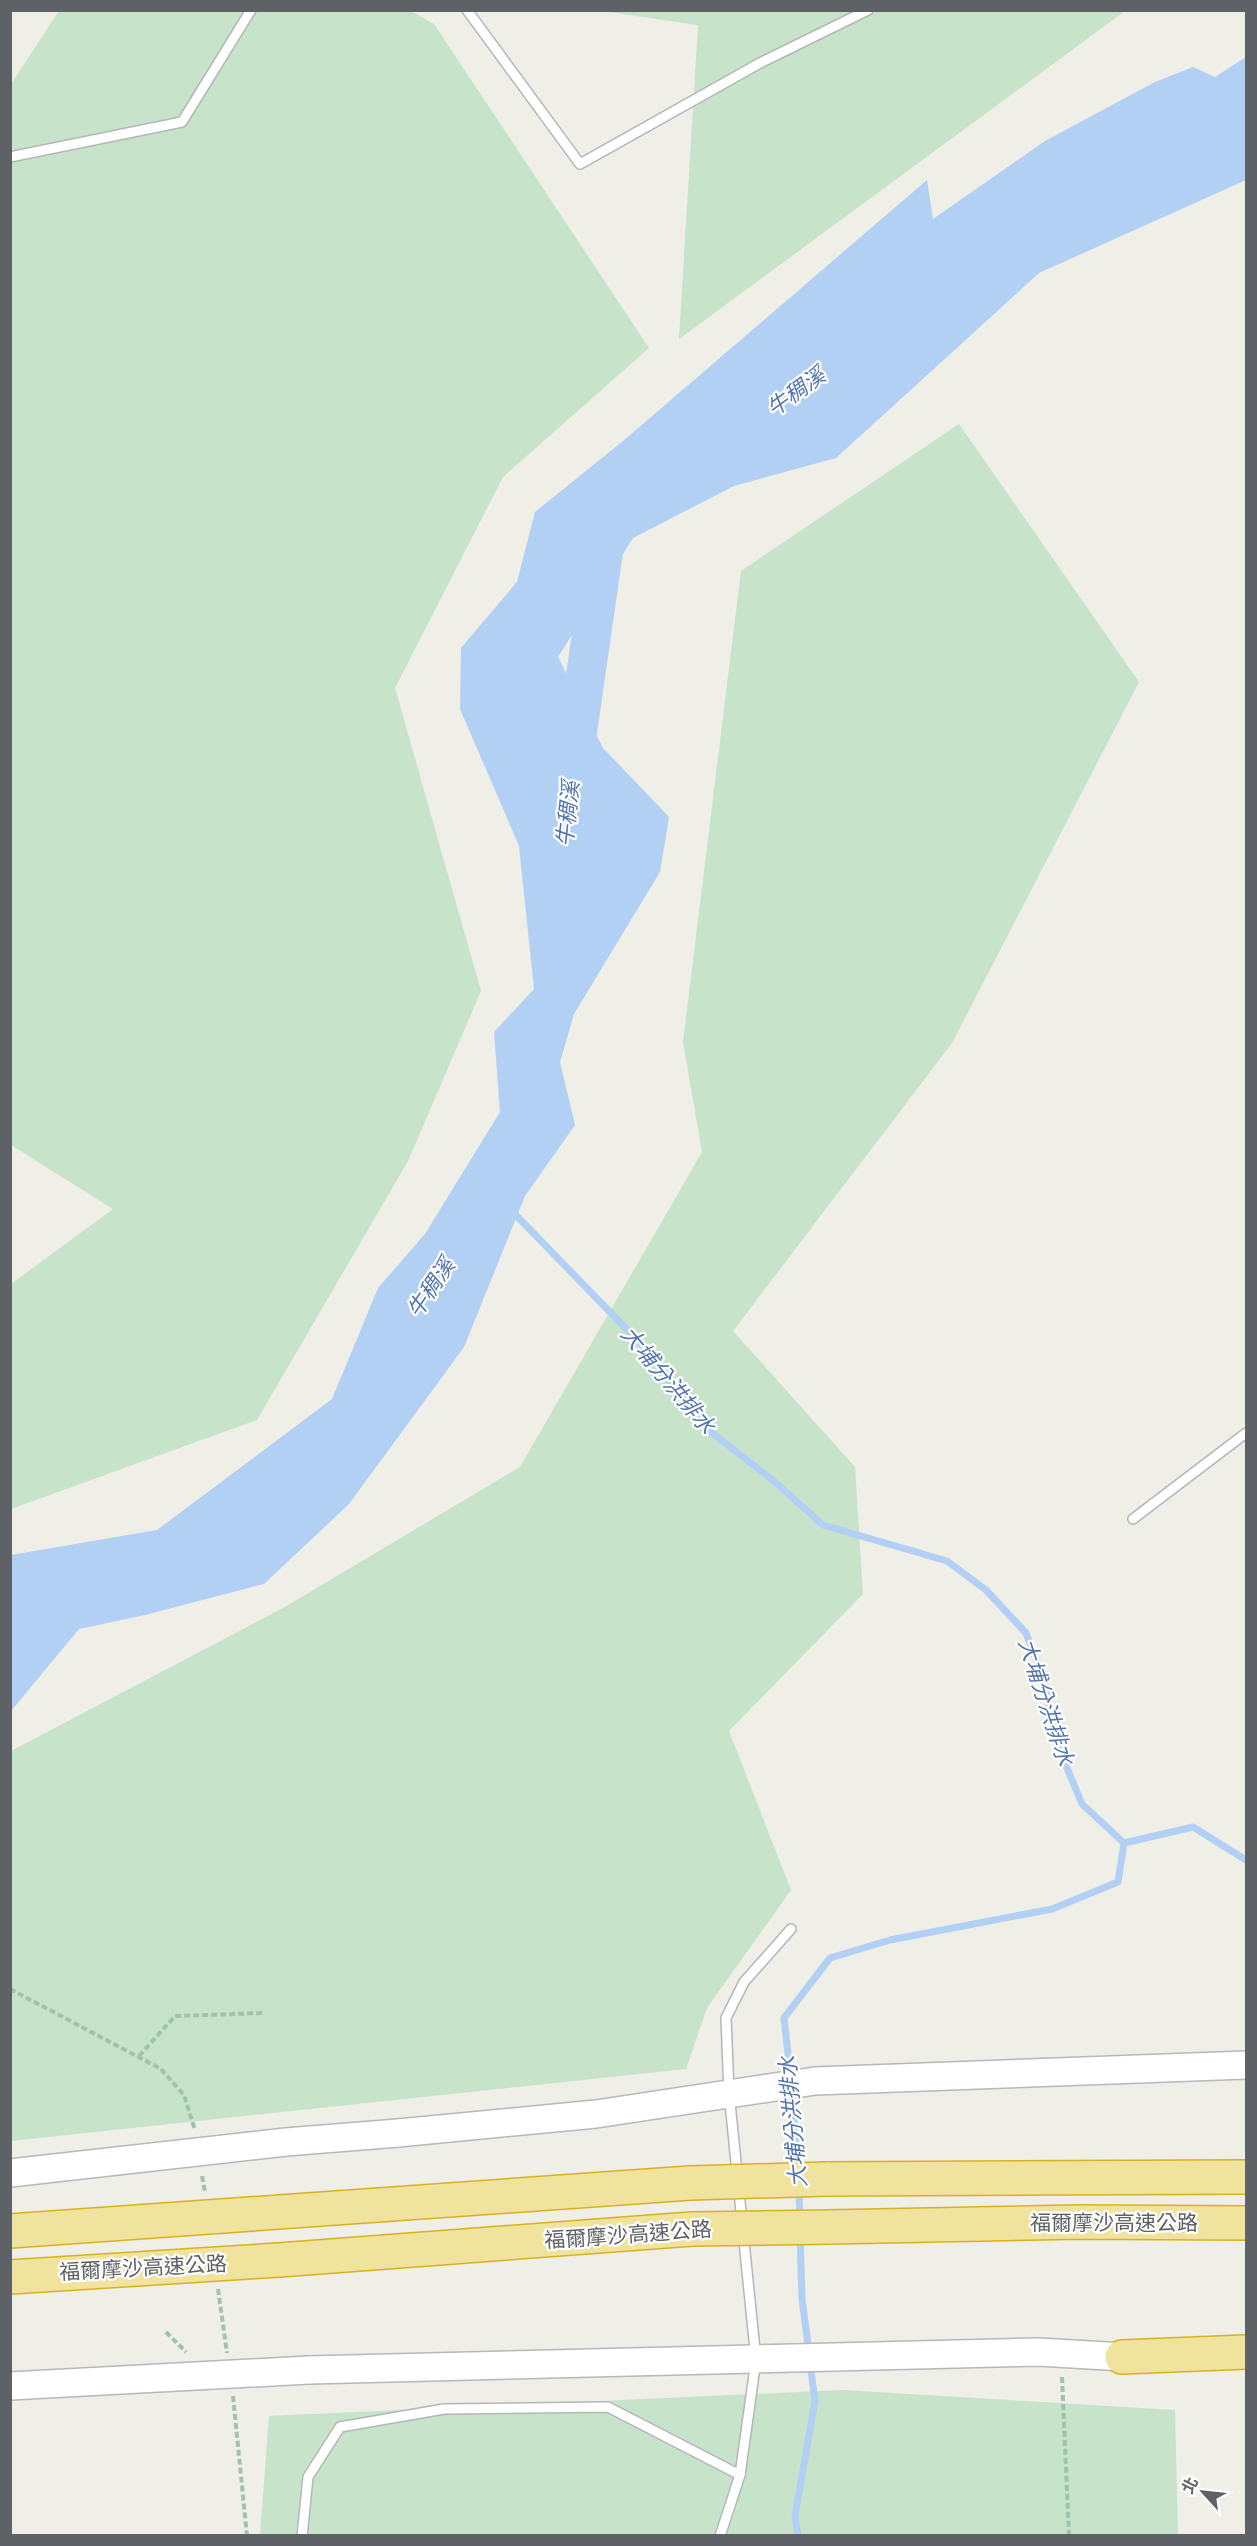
<svg xmlns="http://www.w3.org/2000/svg" width="1257" height="2546" font-family="Roboto,'Noto Sans TC',sans-serif">
<style>
.green{fill:#c7e3ca}
.water{fill:#b1d0f4}
.lines{fill:none;stroke-linecap:round;stroke-linejoin:round}
.stream{stroke:#b1d0f4;stroke-width:7}
.river{stroke:#b1d0f4;stroke-width:39}
.lane-casing{stroke:#b4b6ba;stroke-width:12}
.secondary-casing{stroke:#b5b8bc;stroke-width:30}
.highway-casing{stroke:#d8b21e;stroke-width:36}
.path{stroke:#a1c3ae;stroke-width:4;stroke-dasharray:6 3;stroke-linecap:butt}
.lane{stroke:#fff;stroke-width:9}
.secondary{stroke:#fff;stroke-width:27}
.highway{stroke:#f0e39d;stroke-width:33}
.secondary-bridge-casing{stroke:#b5b8bc;stroke-width:30;stroke-linecap:butt}
.highway-bridge-casing{stroke:#d8b21e;stroke-width:36;stroke-linecap:butt}
.secondary-bridge{stroke:#fff;stroke-width:27}
.highway-bridge{stroke:#f0e39d;stroke-width:33}
.labels{text-anchor:middle;dominant-baseline:central;stroke-width:4.5;stroke-linejoin:round;paint-order:stroke}
.street-label{font-size:21px;fill:#5e6165;stroke:#fff}
.water-label{font-size:22px;font-style:italic;fill:#5475ad;stroke:#fff}
</style>
<rect width="100%" height="100%" fill="#efeee7"/>
<g class="green">
<path d="M 59,11 L 411,11 L 434,24 L 649,348 L 503,477 L 395,688 L 481,991 L 408,1161 L 257,1420 L 11,1509 L 11,1284 L 113,1209 L 11,1145 L 11,84 Z"/>
<path d="M 602,11 L 1125,11 L 679,339 L 698,25 Z"/>
<path d="M 959,424 L 1139,682 L 952,1043 L 733,1331 L 855,1467 L 863,1594 L 729,1731 L 791,1890 L 707,2008 L 686,2069 L 11,2141 L 11,1751 L 283,1608 L 520,1467 L 702,1152 L 683,1042 L 741,571 Z"/>
<path d="M 842,2390 L 1175,2410 L 1178,2535 L 260,2536 L 269,2416 Z"/>
</g>
<path class="water" d="M 1246,57 L 1246,180 L 1039,273 L 836,458 L 734,486 L 633,538 L 558,657 L 603,748 L 669,817 L 660,872 L 574,1014 L 560,1062 L 575,1125 L 525,1196 L 464,1347 L 349,1504 L 264,1584 L 145,1615 L 79,1629 L 11,1711 L 11,1555 L 157,1530 L 332,1399 L 378,1288 L 425,1234 L 500,1112 L 494,1032 L 534,989 L 519,846 L 460,709 L 461,648 L 517,582 L 535,512 L 623,441 L 927,180 L 933,219 L 1045,141 L 1155,82 L 1193,67 L 1215,77 Z"/>
<g class="lines">
<g class="stream">
<path d="M 511,1210 L 642,1345 L 706,1428 L 775,1482 L 823,1525 L 947,1561 L 986,1590 L 1026,1633 L 1044,1680 L 1057,1744 L 1082,1804 L 1124,1843 L 1118,1882 L 1052,1909 L 890,1940 L 830,1958 L 784,2018 L 791,2080"/>
<path d="M 1124,1843 L 1193,1827 L 1246,1860"/>
<path d="M 792,2091 L 798,2173"/>
<path d="M 799,2190 L 800,2218"/>
<path d="M 800,2235 L 802,2299 L 809,2352"/>
<path d="M 798,2536 L 795,2516 L 815,2401 L 810,2363"/>
</g>
<path class="river" d="M 574,756 L 605,541"/>
<g class="lane-casing">
<g id="lane">
<path d="M 467,10 L 580,164 L 760,63 L 868,10"/>
<path d="M 10,157 L 182,122 L 251,10"/>
<path d="M 1133,1519 L 1246,1433"/>
<path d="M 302,2536 L 308,2477 L 340,2427 L 444,2409 L 608,2407 L 740,2475"/>
<path d="M 720,2536 L 740,2475 L 756,2360 L 729,2093 L 726,2018 L 744,1982 L 791,1929"/>
</g>
</g>
<g class="secondary-casing">
<g id="secondary">
<path d="M 398,2133 L 596,2114 L 815,2081 L 1246,2065"/>
<path d="M 309,2370 L 1038,2352 L 1141,2358"/>
</g>
</g>
<g class="highway-casing">
<g id="highway">
<path d="M 827,2179 L 1246,2177"/>
<path d="M 829,2227 L 1080,2222 L 1246,2223"/>
<path d="M 10,2231 L 690,2183"/>
<path d="M 10,2277 L 279,2260 L 692,2229"/>
<path d="M 1122,2357 L 1246,2352"/>
</g>
</g>
<g class="path">
<path d="M 10,1989 L 161,2069 L 184,2095 L 195,2130"/>
<path d="M 139,2056 L 175,2016 L 264,2013"/>
<path d="M 202,2176 L 205,2192"/>
<path d="M 218,2289 L 227,2353"/>
<path d="M 166,2332 L 186,2352"/>
<path d="M 1062,2377 L 1069,2536"/>
<path d="M 233,2396 L 247,2536"/>
</g>
<use href="#lane" class="lane"/>
<use href="#secondary" class="secondary"/>
<use href="#highway" class="highway"/>
<g class="secondary-bridge-casing">
<g id="secondary-bridge">
<path d="M 10,2173 L 286,2142 L 398,2133"/>
<path d="M 10,2386 L 309,2370"/>
</g>
</g>
<g class="highway-bridge-casing">
<g id="highway-bridge">
<path d="M 690,2183 L 827,2179"/>
<path d="M 692,2229 L 829,2227"/>
</g>
</g>
<use href="#secondary-bridge" class="secondary-bridge"/>
<use href="#highway-bridge" class="highway-bridge"/>
</g>
<g class="labels">
<g class="street-label">
<text x="1114" y="2223">福爾摩沙高速公路</text>
<text transform="translate(628 2235) rotate(-4)">福爾摩沙高速公路</text>
<text transform="translate(143 2268) rotate(-3)">福爾摩沙高速公路</text>
</g>
<g class="water-label">
<text transform="translate(796 392) rotate(-36)">牛稠溪</text>
<text transform="translate(568 814) rotate(-84)">牛稠溪</text>
<text transform="translate(431 1288) rotate(-56)">牛稠溪</text>
<text transform="translate(668 1380) rotate(50)">大埔分洪排水</text>
<text transform="translate(1046 1702) rotate(72)">大埔分洪排水</text>
<text transform="translate(793 2122) rotate(-95)">大埔分洪排水</text>
</g>
</g>
<rect width="1257" height="2546" fill="none" stroke="#5e6165" stroke-width="24"/>
<g transform="translate(1203 2492) rotate(297)" stroke="#ffffff" stroke-width="4.5" paint-order="stroke">
<path d="M0-4.5L10 22L0 15L-10 22Z" fill="#5e6165"/>
<text y="-9" font-size="16" font-weight="bold" text-anchor="middle" fill="#5e6165">北</text>
</g>
</svg>
